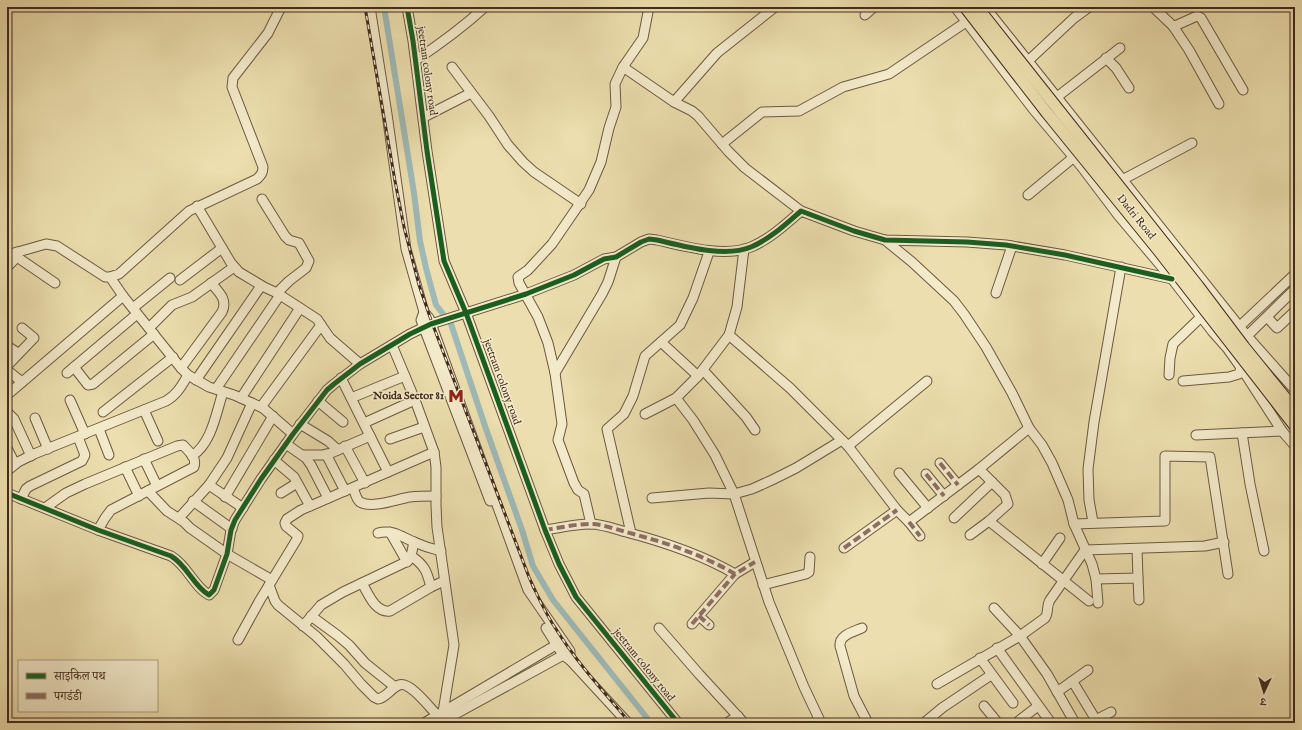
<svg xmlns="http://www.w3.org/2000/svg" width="1302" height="730" font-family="'IM FELL English','Noto Serif Devanagari',serif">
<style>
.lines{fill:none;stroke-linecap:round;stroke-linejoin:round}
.canal{stroke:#9eb9b6;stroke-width:6}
.minor-casing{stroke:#6c5842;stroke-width:11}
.minor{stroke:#f3eaca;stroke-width:9}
.rail-casing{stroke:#422b1e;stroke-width:3}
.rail{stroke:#f3eaca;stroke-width:1.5;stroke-dasharray:4.5;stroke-linecap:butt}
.major-bridge-casing{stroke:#422b1e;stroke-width:13;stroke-linecap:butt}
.major-bridge{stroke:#ecdeae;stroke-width:11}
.quiet{stroke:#8d6e63;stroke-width:4;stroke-dasharray:8 4;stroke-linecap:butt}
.cycleway-casing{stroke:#f3eaca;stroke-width:8}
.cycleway{stroke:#1b5e20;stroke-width:5}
.labels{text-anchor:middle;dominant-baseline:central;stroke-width:3;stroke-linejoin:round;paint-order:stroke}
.street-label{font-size:11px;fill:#422b1e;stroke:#f3eaca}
.poi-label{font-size:11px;font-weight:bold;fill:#422b1e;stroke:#f3eaca;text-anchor:end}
</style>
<rect width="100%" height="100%" fill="#ecdeae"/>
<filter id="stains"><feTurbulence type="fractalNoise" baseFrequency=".005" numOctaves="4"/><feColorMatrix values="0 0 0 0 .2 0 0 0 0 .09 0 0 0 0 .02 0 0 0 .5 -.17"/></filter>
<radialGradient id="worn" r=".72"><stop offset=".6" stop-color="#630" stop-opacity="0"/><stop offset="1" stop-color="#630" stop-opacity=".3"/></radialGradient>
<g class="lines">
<path class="canal" d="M 384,7 L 414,193 L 420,241 L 426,268 L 436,305 L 451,324 L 486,429 L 522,530 L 533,566 L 553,600 L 651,723"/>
<g class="minor-casing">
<g id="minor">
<path d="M 370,7 L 387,114 L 406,249 L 424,312 L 429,318 L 528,590 L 570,651 L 570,660"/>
<path d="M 407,7 L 413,41 L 427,151 L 444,261 L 466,313 L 545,530 L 559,564 L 576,597 L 678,723"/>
<path d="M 955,7 L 1033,109 L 1081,166 L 1118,215 L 1172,279 L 1212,331 L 1227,348 L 1242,369 L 1282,431 L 1295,446"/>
<path d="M 985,7 L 1247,336 L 1295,390"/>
<path d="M 1153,7 L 1173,26 L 1177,25 L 1197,16 L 1201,18 L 1243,90"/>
<path d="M 865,15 L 874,7"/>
<path d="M 1173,26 L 1189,50 L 1219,104"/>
<path d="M 1106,58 L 1116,68 L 1129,88"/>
<path d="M 416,60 C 440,44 463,27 485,7"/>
<path d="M 1028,61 L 1074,18 L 1089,7"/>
<path d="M 452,67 L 489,116 L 508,145 L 523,162 L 534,172 L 581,204"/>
<path d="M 623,67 L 674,102 L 692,111 L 698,116 L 728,151 L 745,168 L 801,211"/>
<path d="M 1057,97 L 1120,48"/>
<path d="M 674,102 L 717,53 L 775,7"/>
<path d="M 424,117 L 471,93"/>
<path d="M 722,144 L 762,112 L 799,111 L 843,87 L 889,74 L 966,22"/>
<path d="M 1122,180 L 1192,143"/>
<path d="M 1028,195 L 1074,157"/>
<path d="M 262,199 L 285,236 L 289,240 L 299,243 L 309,261 L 306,268 L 289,281 L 277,293"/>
<path d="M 197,206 L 231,263 L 239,272 L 264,287 L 277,293 L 317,319 L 330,338 L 360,364"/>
<path d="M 885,240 L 912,262 L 954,301 L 964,314 L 986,347 L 1012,393 L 1029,428 L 1042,445 L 1052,463 L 1068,500 L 1074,524 L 1092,564 L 1096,579 L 1098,603"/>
<path d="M 7,255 L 46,244 L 57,246 L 105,277 L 110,277 L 119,274 L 189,211 L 257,179 C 261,175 263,173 263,167 L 232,87 L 233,78 L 268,33 L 281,7"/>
<path d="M 17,257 L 55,283"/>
<path d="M 7,267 L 16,258 L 17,252"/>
<path d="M 110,277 L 123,296 L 181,368 L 188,375 L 209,387 L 234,395 L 263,408 L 293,434"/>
<path d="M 180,280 L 222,248"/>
<path d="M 996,293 L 1012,246"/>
<path d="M 133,308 L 170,278"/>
<path d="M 424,312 L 421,320 L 424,328 L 490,501"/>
<path d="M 1267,317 L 1277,328 L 1295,311"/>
<path d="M 149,328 L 172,305 L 192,297 L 234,267"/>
<path d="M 1236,329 L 1240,326 L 1295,274"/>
<path d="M 729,335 L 790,388 L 848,446 L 897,510 L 909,522 L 979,469 L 1029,428"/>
<path d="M 1242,339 L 1247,336 L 1295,289"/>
<path d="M 661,342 L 698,376 L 729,335 L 737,307 L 744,249"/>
<path d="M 392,345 L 415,400 L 434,452 L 436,467 L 436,506 L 437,527 L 454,645 L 443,712"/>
<path d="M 7,346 L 18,353"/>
<path d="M 7,366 L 34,338 L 22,328"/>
<path d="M 74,367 L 88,385 L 93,384 L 154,334"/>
<path d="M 181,368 L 222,312 C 228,300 219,292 211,283"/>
<path d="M 7,370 L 22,382"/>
<path d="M 703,370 L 746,417 L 755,430"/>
<path d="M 67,373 L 137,314"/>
<path d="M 555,373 L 602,294 L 608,282 L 616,257"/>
<path d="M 1169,375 L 1170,358 L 1173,344 L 1201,317"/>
<path d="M 341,378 L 388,472"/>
<path d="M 196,380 L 261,286"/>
<path d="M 1183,381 L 1229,377 L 1239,374 L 1241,368"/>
<path d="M 216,389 L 280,295"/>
<path d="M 7,395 L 123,296"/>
<path d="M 241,398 L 300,308"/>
<path d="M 351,398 L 405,376"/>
<path d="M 676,398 L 693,420 L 715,455 L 734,494 L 769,602 L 804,687 L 821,723"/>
<path d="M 70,400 L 85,434"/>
<path d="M 318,401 L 343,422"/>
<path d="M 261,407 L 321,325"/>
<path d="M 144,410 L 158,441"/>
<path d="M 7,412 L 14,419 L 31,456"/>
<path d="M 103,412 L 173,357"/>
<path d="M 645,414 L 676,398 L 698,376"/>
<path d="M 35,418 L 48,449"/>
<path d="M 364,423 L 415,400"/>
<path d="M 300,424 L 328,441 L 338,450"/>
<path d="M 99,429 L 109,455"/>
<path d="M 1242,433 L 1250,484 L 1264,551"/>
<path d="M 1196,435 L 1282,431"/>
<path d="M 390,439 L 424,427"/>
<path d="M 286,444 L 306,458 L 311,465 L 328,498"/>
<path d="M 345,446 L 365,483"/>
<path d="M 848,446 L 927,381"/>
<path d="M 7,448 L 15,464"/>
<path d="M 326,454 L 345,491"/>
<path d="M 303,455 L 324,455 L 331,453 L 370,436"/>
<path d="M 192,456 C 212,443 216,413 223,392"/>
<path d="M 144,459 L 157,486"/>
<path d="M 274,460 L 294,477 L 310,506"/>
<path d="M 940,463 L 958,485"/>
<path d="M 125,467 L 139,496"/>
<path d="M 7,471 L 18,462 L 34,454 L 166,401 C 177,395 182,385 188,375"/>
<path d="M 899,473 L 928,508"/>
<path d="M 926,474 L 944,496"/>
<path d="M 353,488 C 355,492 356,499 360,502 C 372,509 397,499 410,497 C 419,496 427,496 436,496"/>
<path d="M 148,491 L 167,511 L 184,522 L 190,528 L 227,554 L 272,580"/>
<path d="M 7,493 L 98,530 L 171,556 C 187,565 194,587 209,595 L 214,590 L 227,554 L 231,530 L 235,520 L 261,479 L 293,434 L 327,390 L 334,384 L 360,364 L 410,334 L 431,324 L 526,294 L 574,275 L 604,259 L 616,257 L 641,242 L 649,239 L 657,240 C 683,246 725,258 751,247 C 770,239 786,224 801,211 L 854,231 L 885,240 L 967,242 L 1006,245 L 1065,255 L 1172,279"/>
<path d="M 281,493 L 297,483"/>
<path d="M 225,497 L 273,416"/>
<path d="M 652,498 L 709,493 L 734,494 L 752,489 L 772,480 L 796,468 L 842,440"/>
<path d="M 21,499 L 26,489 L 30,486 L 82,461 L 85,455 L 78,437"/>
<path d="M 193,501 L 232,529"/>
<path d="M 45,508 L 66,493 L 85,484 L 177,446 L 183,445 C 189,452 197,457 194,467 L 111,510 L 105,518 L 98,530"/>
<path d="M 243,508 L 209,485 L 227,458 L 252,403"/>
<path d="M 179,518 L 209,485"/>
<path d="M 954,518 L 992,482"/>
<path d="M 989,521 L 1089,601"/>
<path d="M 909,522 L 920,536"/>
<path d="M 1093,522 L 1089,500 L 1088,469 L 1094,422 L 1121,267"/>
<path d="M 591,524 L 584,494 L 578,490 L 574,483 L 558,440 L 562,424 L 555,373 L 548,343 L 538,317 L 519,283 L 518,277 L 528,270 L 552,244 L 589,190 L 601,162 L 609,128 L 616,107 L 615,84 L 623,67 L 643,38 L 649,7"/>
<path d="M 1074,524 L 1165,521 L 1165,456 L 1210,457 L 1228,574"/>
<path d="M 545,530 C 559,528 575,524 590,524 C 602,524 615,529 626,532 C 664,542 701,554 735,574 L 755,562"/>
<path d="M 390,532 L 407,562"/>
<path d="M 378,533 C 392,529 402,537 414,542 C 423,546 432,549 441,551"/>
<path d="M 631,533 L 607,429 L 624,414 L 633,396 L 645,356 L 680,325 L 693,298 L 709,252"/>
<path d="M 970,535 L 989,521 L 1008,504 L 1005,495 L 979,469"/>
<path d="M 844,548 L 897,510"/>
<path d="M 1137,549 L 1138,578"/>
<path d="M 411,556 C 425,565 427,572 431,587"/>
<path d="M 1042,564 L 1060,538"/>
<path d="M 1096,579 L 1138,578 L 1139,600"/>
<path d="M 362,583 C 368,593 375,613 390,611 L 431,587 L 444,581"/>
<path d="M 269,585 L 275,601 L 278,605 L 316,636 L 344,664 L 361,684 L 374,697 L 378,699 C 387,697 391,688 399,685 C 410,681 430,708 437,715"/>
<path d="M 763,585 L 806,574 L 809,572 L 810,557"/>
<path d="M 994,608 L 1020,636 L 1047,674 L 1075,723"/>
<path d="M 311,616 L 337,635 L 349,645 L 365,663 L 395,687"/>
<path d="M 699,616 L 709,625"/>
<path d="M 692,624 L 735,574"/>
<path d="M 303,626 L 321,605 L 343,592 L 408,561 L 411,556 L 414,542"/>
<path d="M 546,628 L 563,655 L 570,660 L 628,723"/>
<path d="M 659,628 L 699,674 L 744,723"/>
<path d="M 862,628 C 853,632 839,635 840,646 L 854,696 L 868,723"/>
<path d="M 238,640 L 260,600 L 297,539 L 298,536 L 286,526 L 285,523 L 287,519 L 301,510 L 434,452"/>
<path d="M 997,648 L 1051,723"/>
<path d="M 980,658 L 1013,703"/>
<path d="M 1073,682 L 1096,720"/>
<path d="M 937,684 L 1020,636 L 1045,618 C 1049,613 1046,606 1050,600 L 1085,550 L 1205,546 L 1224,542"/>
<path d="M 1057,692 L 1088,670"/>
<path d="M 984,706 L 998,723"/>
<path d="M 424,723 L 561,642"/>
<path d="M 439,723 L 567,653"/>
<path d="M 727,723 L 738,716"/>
<path d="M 924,723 L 942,708 L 991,675"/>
<path d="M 1016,723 L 1038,706"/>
<path d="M 1090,723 L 1111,712"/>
</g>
</g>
<use href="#minor" class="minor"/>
<g class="rail-casing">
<path id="rail" d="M 365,7 L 395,181 L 404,227 L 419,285 L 431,320 L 529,577 C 537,595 545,613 556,629 C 577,663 605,693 630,723"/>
</g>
<use href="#rail" class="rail"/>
<g class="major-bridge-casing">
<g id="major-bridge">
<path d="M 965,7 L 1047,113 L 1159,251 L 1295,426"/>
<path d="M 977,7 L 1198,286 L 1244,347 L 1295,410"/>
</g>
</g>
<use href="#major-bridge" class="major-bridge"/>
<g class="quiet">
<path d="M 940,463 L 958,485"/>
<path d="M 926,474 L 944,496"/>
<path d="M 909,522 L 920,536"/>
<path d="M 545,530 C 559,528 575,524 590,524 C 602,524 615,529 626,532 C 664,542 701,554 735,574 L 755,562"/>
<path d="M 844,548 L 897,510"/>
<path d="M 699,616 L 709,625"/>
<path d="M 692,624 L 735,574"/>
</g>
<g class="cycleway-casing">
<g id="cycleway">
<path d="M 407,7 L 413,41 L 427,151 L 444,261 L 466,313 L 545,530 L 559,564 L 576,597 L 678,723"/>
<path d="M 7,493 L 98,530 L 171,556 C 187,565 194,587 209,595 L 214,590 L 227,554 L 231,530 L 235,520 L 261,479 L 293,434 L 327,390 L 334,384 L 360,364 L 410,334 L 431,324 L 526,294 L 574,275 L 604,259 L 616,257 L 641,242 L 649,239 L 657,240 C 683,246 725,258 751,247 C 770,239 786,224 801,211 L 854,231 L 885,240 L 967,242 L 1006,245 L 1065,255 L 1172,279"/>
</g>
</g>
<use href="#cycleway" class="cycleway"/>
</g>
<defs>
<g id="metro-bare" transform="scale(1.2)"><path d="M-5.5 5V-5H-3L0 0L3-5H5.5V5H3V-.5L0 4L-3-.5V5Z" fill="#8f2418" stroke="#f3eaca" stroke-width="2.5" paint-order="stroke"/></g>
</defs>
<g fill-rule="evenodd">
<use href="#metro-bare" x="456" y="396"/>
</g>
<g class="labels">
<g class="street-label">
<text transform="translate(427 71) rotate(82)">jeetram colony road</text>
<text transform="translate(1136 217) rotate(51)">Dadri Road</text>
<text transform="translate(502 382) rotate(70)">jeetram colony road</text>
<text transform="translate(644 665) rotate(51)">jeetram colony road</text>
</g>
<g class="poi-label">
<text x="444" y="396">Noida Sector 81</text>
</g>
</g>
<rect width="1302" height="730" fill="none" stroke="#ecdeae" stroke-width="24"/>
<rect x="8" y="8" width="1286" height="714" fill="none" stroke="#422b1e" stroke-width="2"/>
<rect x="12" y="12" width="1278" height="706" fill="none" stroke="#422b1e"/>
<rect x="18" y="660" width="140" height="52" fill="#f3eaca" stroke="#ac9e85"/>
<rect x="26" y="673" width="20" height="6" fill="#1b5e20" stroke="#ac9e85"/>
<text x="54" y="680" font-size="12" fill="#422b1e">साइकिल पथ</text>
<rect x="26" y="693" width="20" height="6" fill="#8d6e63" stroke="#ac9e85"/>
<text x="54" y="700" font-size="12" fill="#422b1e">पगडंडी</text>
<g transform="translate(1264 692) rotate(184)" stroke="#f3eaca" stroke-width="3" paint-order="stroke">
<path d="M0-3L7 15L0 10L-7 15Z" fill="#422b1e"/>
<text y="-6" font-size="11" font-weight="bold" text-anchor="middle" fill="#422b1e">उ</text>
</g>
<rect width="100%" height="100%" filter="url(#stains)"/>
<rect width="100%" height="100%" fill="url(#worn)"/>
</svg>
